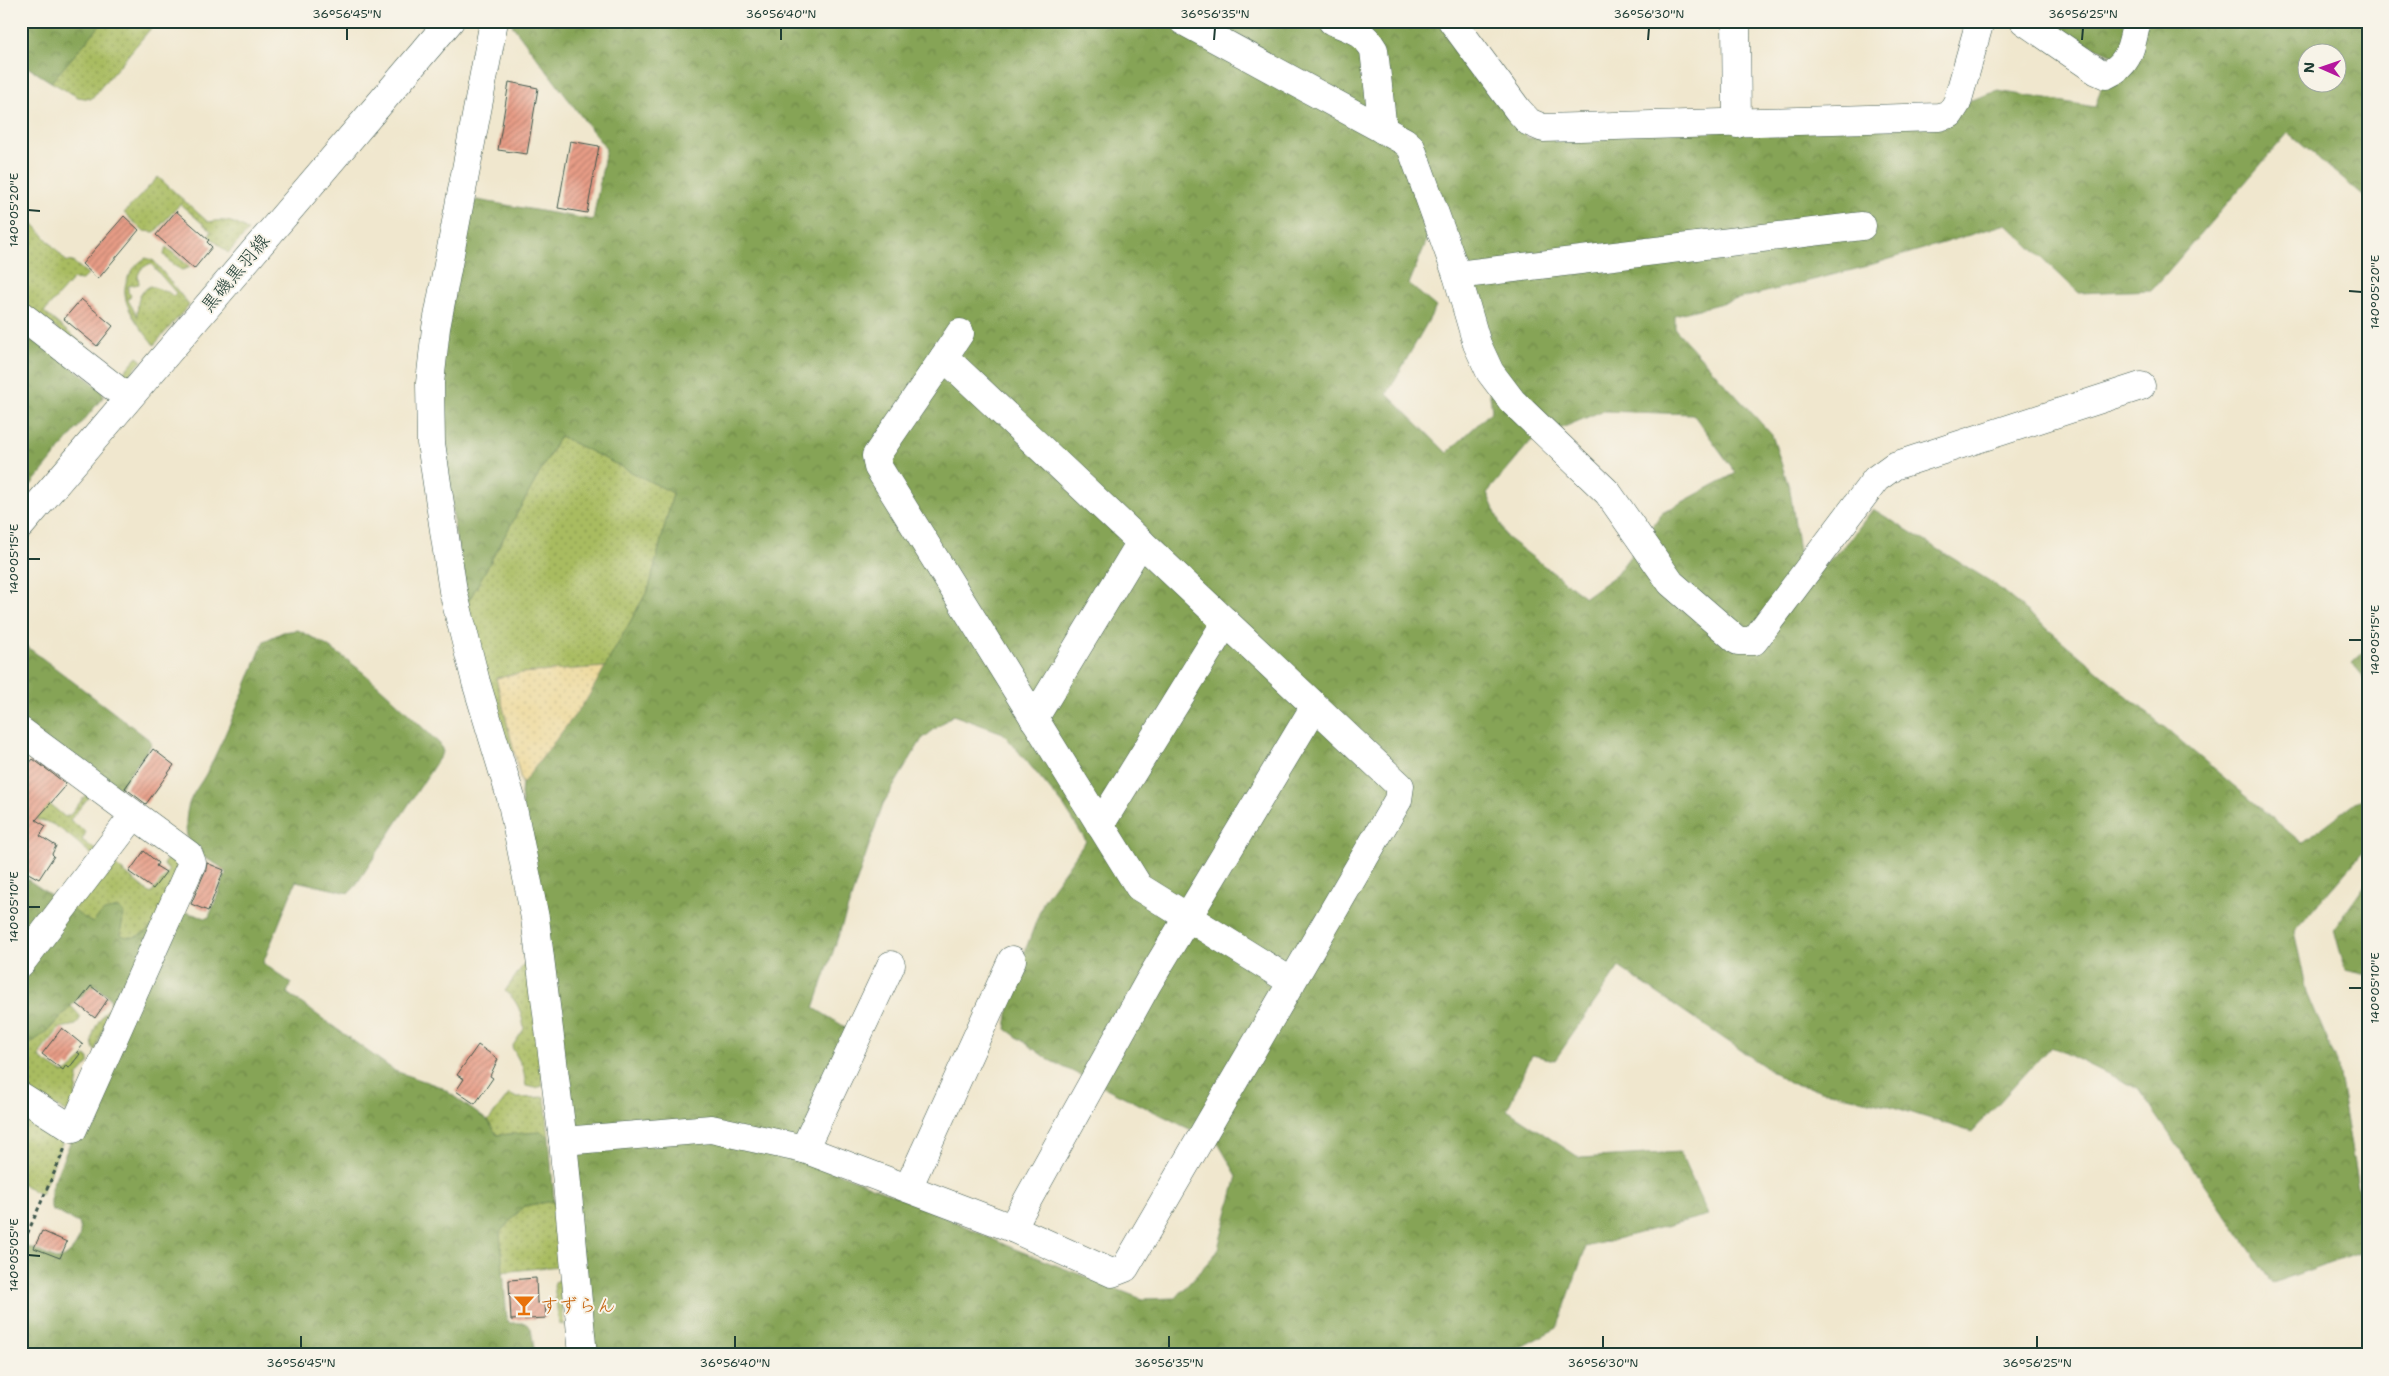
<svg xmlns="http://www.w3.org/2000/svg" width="2389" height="1376" font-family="'Shantell Sans','Klee One',sans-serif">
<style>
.grass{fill:url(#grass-dots);stroke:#647c4a;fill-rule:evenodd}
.forest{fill:url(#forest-crowns);stroke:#527045;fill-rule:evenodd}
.sand{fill:url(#sand-dots);stroke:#868c69}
.building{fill:url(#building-hatch)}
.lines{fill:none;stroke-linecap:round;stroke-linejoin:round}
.minor-casing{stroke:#3e564b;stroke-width:29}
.major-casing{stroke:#3e564b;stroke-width:29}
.path{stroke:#3e564b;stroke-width:3;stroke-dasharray:4 4;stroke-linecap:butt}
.minor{stroke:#fff;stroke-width:28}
.major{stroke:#fff;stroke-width:28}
.ticks{fill:none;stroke:#1f3d34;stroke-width:2}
.labels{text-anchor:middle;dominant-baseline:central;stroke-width:4;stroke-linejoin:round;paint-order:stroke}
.street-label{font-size:19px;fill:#1f3d34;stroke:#f7f3e8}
.food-label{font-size:19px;fill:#c56008;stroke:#f7f3e8;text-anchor:start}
.neatline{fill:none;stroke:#1f3d34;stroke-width:2}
.ticks-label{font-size:12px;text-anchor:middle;fill:#1f3d34}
</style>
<defs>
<pattern id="grass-dots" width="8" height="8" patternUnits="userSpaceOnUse" patternTransform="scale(1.25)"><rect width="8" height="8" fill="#a9bc60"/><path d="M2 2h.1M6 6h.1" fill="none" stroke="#899a50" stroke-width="1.8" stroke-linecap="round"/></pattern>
<pattern id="forest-crowns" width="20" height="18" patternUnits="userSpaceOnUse" patternTransform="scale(1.25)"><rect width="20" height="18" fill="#86a456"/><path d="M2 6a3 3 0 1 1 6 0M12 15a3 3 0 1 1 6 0" fill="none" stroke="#6d8748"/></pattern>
<pattern id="sand-dots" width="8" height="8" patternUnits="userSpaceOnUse" patternTransform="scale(1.25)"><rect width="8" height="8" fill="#eeda9e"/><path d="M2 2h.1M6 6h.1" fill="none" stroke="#ccbc89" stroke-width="1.8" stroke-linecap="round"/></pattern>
<pattern id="building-hatch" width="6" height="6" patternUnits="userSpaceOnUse" patternTransform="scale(1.25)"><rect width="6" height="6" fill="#e79c86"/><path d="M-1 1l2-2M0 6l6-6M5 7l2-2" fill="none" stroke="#bb806e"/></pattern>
</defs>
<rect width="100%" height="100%" fill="#f7f3e8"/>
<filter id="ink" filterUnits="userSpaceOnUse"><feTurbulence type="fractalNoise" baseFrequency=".02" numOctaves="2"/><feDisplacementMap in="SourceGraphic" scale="10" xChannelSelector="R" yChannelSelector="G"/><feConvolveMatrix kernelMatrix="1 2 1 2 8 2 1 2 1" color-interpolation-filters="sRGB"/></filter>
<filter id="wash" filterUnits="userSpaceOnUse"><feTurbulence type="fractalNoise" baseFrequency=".0096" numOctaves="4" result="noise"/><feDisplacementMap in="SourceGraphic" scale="20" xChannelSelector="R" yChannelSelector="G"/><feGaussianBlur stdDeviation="1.12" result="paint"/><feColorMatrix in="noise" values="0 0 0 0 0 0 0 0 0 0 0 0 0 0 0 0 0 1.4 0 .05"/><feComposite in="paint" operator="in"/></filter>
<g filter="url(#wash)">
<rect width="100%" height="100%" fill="#f0e7ce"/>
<g class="grass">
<path d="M 104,21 L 157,21 L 91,99 L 78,97 L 51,82 Z"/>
<path d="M 158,177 L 208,222 C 224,219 235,221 248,231 L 228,253 L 209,236 L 211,231 L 180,204 L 155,232 L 143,231 L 124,213 Z"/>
<path d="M 21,210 L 66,261 L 73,262 L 88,274 L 82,280 L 73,279 L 44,312 L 117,373 L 123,373 L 137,357 L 142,361 L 125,379 L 21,303 Z"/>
<path d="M 166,247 L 190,267 L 182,270 L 173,265 L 164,255 Z"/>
<path d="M 146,258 L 154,261 L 189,305 L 154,345 C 138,324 112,297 132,271 C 136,265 140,261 146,258 ZM 149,264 L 152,265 L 176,293 L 173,296 L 168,292 L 150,286 C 137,294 138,302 137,316 L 128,300 L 131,295 L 128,292 L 128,286 L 139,284 L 138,275 L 141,269 Z"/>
<path d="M 560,436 L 673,493 L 649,588 L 605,667 L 522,673 L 496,678 L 514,752 L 508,752 L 467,604 Z"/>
<path d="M 29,787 L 65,817 L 71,814 L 88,792 L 93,792 L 70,820 L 86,832 L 82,840 L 96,850 L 92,855 C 77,843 54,818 34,820 Z"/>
<path d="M 174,851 L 183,858 C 175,880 160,937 131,938 C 116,939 81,916 68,908 L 108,859 L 151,894 L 169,871 L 163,864 Z"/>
<path d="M 531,954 L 543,1086 L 535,1088 L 526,1086 L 523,1068 L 512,1047 L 524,1029 C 522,1014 518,1000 505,991 Z"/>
<path d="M 111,1005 L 95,1051 C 86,1035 101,1017 111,1005 Z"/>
<path d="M 71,1006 L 81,1017 L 76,1025 L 60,1028 L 40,1053 L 41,1059 L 63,1073 L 67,1072 L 85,1056 L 89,1058 L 89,1063 L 78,1075 L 73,1115 L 21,1089 L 21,1048 L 48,1031 Z"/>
<path d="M 509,1094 L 517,1098 L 545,1097 L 549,1137 L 541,1132 L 497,1135 L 488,1121 Z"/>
<path d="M 21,1103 L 64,1134 L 63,1141 L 41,1195 L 21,1183 Z"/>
<path d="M 554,1201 L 559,1266 L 502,1272 L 500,1232 L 524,1206 Z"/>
<path d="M 560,1280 L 564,1325 L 559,1324 L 554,1286 L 555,1282 Z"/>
</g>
<g class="forest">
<path d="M 21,21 L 104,21 L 51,82 L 21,63 Z"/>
<path d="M 516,21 L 1310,21 L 1336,28 L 1352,21 L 1441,21 L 1528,138 L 1580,137 L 1947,108 L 1998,91 L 2095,107 L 2112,55 L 2040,21 L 2368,21 L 2368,200 L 2288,133 L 2152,290 L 2079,293 L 2006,224 L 1860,268 L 1675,315 L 1675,329 L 1772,435 L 1790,490 L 1804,585 L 1848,542 L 1873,509 L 1993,583 L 2302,843 L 2368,793 L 2368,847 L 2294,931 L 2307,992 L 2337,1063 L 2357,1182 L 2368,1228 L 2368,1249 L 2273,1283 L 2138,1089 L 2051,1046 L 1972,1132 L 1887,1105 L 1789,1083 L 1619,967 L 1555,1060 L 1532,1055 L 1507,1110 L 1580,1158 L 1680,1152 L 1708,1215 L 1586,1247 L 1557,1328 L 1506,1355 L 593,1355 L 521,794 L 522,784 L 587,699 L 649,588 L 673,493 L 560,436 L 467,604 L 460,573 L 437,381 L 471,204 L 477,200 L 593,220 L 606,149 L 512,25 ZM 2306,52 L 2336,52 L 2336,82 L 2306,82 ZM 1448,231 L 1484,351 L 1492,411 L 1447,453 L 1387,394 L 1436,307 L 1409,284 L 1427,240 ZM 1602,411 L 1693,414 L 1736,473 L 1662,513 L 1616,575 L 1585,597 L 1506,537 L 1487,493 L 1531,441 ZM 953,715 L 1003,733 L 1064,806 L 1086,841 L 1044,900 L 1012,986 L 1006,1029 L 1049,1060 L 1218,1143 L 1237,1176 L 1217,1252 L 1176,1298 L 1142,1299 L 1010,1247 L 925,1208 L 793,1155 L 850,1030 L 814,1008 L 883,804 L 922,739 Z"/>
<path d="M 21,328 L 102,390 L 103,397 L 30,486 L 25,489 L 21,485 Z"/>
<path d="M 298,630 C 355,657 395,702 440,744 L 443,752 L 354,888 L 349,893 L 296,881 L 263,963 L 291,983 L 287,993 L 395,1071 L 441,1087 L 488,1121 L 497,1135 L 541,1132 L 549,1137 L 554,1201 L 524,1206 L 500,1232 L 507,1320 L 510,1323 L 525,1323 L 531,1328 L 535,1355 L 21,1355 L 21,1252 L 29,1247 L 58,1260 C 72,1255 84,1238 79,1223 L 51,1209 L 51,1188 L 72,1138 L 111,1005 L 110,998 L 95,986 C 67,1002 53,1035 21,1048 L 21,875 L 92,923 L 104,911 L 118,908 L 123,912 C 124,921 120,927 121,935 C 143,944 155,922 168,907 L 206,918 L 209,917 L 226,873 C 216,859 201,862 189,842 C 184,832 186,810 190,801 C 194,791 201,783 206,774 C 228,731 246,686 264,641 L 283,632 Z"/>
<path d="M 21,642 L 151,741 L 151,745 L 119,789 L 21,737 Z"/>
<path d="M 2368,648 L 2368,682 L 2352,663 Z"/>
<path d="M 2368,881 L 2368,975 L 2345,970 L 2334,929 Z"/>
</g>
<path class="sand" d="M 605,667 L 587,699 L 522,784 L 496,678 L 522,673 Z"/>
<g id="blocks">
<g class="building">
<path d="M 509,82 L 538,88 L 527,154 L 498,150 Z"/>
<path d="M 570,141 L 599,146 L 587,213 L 558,208 Z"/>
<path d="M 176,211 L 209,240 L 207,242 L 212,247 L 194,269 L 156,235 Z"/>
<path d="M 124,216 L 139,230 L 98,279 L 82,264 Z"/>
<path d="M 81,299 L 113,326 L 97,346 L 64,319 Z"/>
<path d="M 153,749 L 174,765 L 146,804 L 125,788 Z"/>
<path d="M 33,759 L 65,783 L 64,788 L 36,820 L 46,826 L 40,836 L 56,846 L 52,854 L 54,856 L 39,879 L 21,869 L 21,773 Z"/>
<path d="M 144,851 L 158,863 L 156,866 L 166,872 L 153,889 L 129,872 Z"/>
<path d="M 207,863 L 224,870 L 208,911 L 191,904 L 206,869 Z"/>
<path d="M 91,986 L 108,999 L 95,1018 L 77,1004 Z"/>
<path d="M 62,1028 L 83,1045 L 77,1052 L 80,1054 L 69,1068 L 66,1065 L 63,1070 L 42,1054 Z"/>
<path d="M 478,1045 L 498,1059 L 490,1076 L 493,1078 L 475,1104 L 456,1091 L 464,1079 L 457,1075 Z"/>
<path d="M 42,1231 L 67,1242 L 60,1258 L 34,1248 Z"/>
<path d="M 536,1278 L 537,1303 L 545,1302 L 546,1318 L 511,1320 L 509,1280 Z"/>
</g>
</g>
</g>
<g filter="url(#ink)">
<use href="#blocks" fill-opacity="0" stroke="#3e564b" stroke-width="1"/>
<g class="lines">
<g class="minor-casing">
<g id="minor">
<path d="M 494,21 L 436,328 L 430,383 L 431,443 L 453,591 L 476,682 L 511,798 L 535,918 L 563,1141 L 583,1355"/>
<path d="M 1183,21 L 1404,141 L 1411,147 L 1457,275 L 1862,226"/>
<path d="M 1332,21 C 1351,28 1364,32 1374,50 L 1383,130"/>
<path d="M 1452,21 L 1518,110 L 1529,122 L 1543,128 L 1939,117 L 1950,114 L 1957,103 L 1980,21"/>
<path d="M 1736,21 L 1737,124"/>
<path d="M 2024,21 L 2097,71 L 2106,75 C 2131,64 2131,45 2137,21"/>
<path d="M 1457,275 L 1477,344 L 1490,372 L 1512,401 L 1608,493 L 1671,583 L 1738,641 L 1754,641 L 1876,479 L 1894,466 L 2141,386"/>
<path d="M 21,315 L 128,398"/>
<path d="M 944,357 L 960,333"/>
<path d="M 1034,719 L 1141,542"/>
<path d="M 21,731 L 189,855 L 192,863 L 73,1129 L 21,1096"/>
<path d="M 1100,825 L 1226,622"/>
<path d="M 21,963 L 134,815"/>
<path d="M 563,1141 L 711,1129 L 804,1149 L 1012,1228 L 1112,1273 L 1125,1268 L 1398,800 L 1400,786 L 944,357 L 876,456 L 878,467 L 1139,887 L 1292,982"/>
<path d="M 804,1149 L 891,965"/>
<path d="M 908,1188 L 1012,960"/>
<path d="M 1012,1228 L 1148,983 L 1315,706"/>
</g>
</g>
<g class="major-casing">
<path id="major" d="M 21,525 L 450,21"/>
</g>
<path class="path" d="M 21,1248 L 65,1148"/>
<use href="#minor" class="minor"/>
<use href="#major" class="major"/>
</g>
</g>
<path class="ticks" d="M 347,40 L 347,28M 781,40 L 781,28M 1214,40 L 1215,28M 1648,40 L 1649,28M 2082,40 L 2083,28M 28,210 L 40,211M 2349,291 L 2362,292M 28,559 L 40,559M 2349,640 L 2362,640M 28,907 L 40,907M 2349,988 L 2362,988M 28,1255 L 40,1256M 301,1348 L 301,1336M 735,1348 L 735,1336M 1169,1348 L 1169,1336M 1603,1348 L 1603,1336M 2037,1348 L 2037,1336"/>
<defs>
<g id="bar-bare" transform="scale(1.725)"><path d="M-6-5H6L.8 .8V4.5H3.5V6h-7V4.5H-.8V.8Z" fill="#e8710a" stroke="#f7f3e8" stroke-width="2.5" paint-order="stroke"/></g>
</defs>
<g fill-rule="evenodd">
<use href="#bar-bare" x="524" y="1305"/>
</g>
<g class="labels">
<g class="street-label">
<text transform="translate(235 273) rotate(-50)">黒磯黒羽線</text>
</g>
<g class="food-label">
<text x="540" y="1305">すずらん</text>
</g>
</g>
<rect width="2389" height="1376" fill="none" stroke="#f7f3e8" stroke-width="55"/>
<g transform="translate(2322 68) rotate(272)"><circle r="24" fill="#f7f3e8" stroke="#a1aaa0"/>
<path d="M0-4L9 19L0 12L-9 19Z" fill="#b5179e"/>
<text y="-8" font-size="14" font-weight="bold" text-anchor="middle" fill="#1f3d34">N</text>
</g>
<rect x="28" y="28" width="2334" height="1320" class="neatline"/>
<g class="ticks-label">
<text x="347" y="18">36°56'45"N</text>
<text x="781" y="18">36°56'40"N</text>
<text x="1215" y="18">36°56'35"N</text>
<text x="1649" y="18">36°56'30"N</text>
<text x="2083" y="18">36°56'25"N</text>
<text transform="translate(14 210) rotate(-90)" y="4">140°05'20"E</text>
<text transform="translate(2375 292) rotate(-90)" y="4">140°05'20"E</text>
<text transform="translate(14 559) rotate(-90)" y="4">140°05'15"E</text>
<text transform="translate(2375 640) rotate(-90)" y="4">140°05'15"E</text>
<text transform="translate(14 907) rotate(-90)" y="4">140°05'10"E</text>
<text transform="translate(2375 988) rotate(-90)" y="4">140°05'10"E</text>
<text transform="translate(14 1255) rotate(-90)" y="4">140°05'05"E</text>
<text x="301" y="1367">36°56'45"N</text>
<text x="735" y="1367">36°56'40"N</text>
<text x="1169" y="1367">36°56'35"N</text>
<text x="1603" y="1367">36°56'30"N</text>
<text x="2037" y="1367">36°56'25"N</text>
</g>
</svg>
